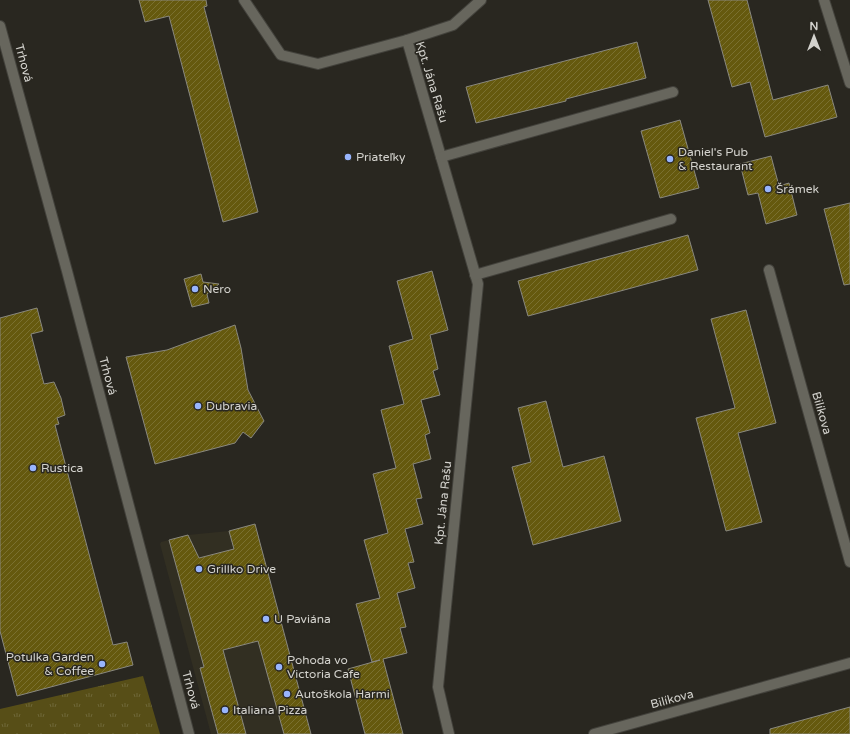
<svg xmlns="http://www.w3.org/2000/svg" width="850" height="734" font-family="'Varela Round',sans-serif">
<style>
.built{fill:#322f22}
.grass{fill:url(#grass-tufts)}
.building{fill:url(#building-hatch);stroke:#89887f}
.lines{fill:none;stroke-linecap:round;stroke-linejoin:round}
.minor-casing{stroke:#43423c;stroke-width:12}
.minor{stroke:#67665d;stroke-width:10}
.poi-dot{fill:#98b5fd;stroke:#292720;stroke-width:1.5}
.labels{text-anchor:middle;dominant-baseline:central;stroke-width:3;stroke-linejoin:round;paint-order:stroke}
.street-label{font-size:12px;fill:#d3d2cd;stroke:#292720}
.poi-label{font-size:12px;fill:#d3d2cd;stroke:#292720;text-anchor:start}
</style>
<defs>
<pattern id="grass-tufts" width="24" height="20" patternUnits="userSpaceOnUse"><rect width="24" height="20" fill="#574e17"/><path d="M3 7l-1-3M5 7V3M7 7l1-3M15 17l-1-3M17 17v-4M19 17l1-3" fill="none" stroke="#6e6738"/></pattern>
<pattern id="building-hatch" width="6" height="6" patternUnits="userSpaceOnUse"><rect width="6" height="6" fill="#65590e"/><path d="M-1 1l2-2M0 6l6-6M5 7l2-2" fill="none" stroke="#7a7030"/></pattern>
</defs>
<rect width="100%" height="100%" fill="#292720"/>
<path class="built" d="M 255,524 L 311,734 L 211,734 L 160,544 L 161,542 L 188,535 L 229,531 Z"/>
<path class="grass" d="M 143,676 L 160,734 L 0,734 L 0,709 Z"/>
<g class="building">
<path d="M 139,0 L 206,0 L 207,6 L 204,7 L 258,212 L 223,222 L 169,16 L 145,22 Z"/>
<path d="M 708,0 L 747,0 L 773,100 L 828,85 L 837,117 L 765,137 L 750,82 L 732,87 Z"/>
<path d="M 637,42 L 646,78 L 566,99 L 566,101 L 476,123 L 466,87 Z"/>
<path d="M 680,120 L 699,188 L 660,198 L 641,131 Z"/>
<path d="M 771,156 L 779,186 L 789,183 L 797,215 L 766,224 L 758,193 L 748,195 L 740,164 Z"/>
<path d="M 850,203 L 850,284 L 844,285 L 824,209 Z"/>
<path d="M 688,235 L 698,270 L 528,316 L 518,281 Z"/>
<path d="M 432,271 L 448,330 L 430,335 L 438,369 L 433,371 L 440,395 L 421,400 L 430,433 L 425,435 L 431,459 L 413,464 L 422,498 L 416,499 L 423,524 L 405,529 L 414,562 L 408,563 L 415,588 L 397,593 L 406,627 L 400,628 L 407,653 L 383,659 L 403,734 L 365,734 L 348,669 L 380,660 L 372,662 L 356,604 L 380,598 L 364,540 L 388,533 L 373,474 L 396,468 L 381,410 L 404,404 L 389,346 L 413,339 L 397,281 Z"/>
<path d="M 201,274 L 203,282 L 219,284 L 207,294 L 209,303 L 192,307 L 184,279 Z"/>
<path d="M 37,308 L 43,331 L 31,334 L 44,384 L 54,382 L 61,398 L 65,415 L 57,418 L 59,424 L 55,425 L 113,645 L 127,642 L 133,665 L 17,696 L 0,631 L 0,318 Z"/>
<path d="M 746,310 L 776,423 L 738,433 L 762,522 L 726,531 L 696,418 L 735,408 L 711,319 Z"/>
<path d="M 235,325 L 241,348 L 248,390 L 264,421 L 251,438 L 243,432 L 235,443 L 155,464 L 126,357 L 167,350 Z"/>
<path d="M 546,401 L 563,467 L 604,456 L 621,521 L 533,545 L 512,467 L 531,462 L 518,408 Z"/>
<path d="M 255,524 L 260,543 L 311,734 L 284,734 L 258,641 L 223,650 L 246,734 L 218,734 L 200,668 L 204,667 L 169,540 L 188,535 L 199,558 L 234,549 L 229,531 Z"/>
<path d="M 850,707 L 850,734 L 770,734 L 770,729 Z"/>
</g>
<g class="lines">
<g class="minor-casing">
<g id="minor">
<path d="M 244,0 L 281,55 L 318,64 L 407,40 L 478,284 L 438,687 L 449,734"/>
<path d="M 824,0 L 850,83"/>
<path d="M 0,26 L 67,271 L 189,734"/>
<path d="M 407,40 L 453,25 L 481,0"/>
<path d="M 441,157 L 673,92"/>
<path d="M 769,270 L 850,562"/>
<path d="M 475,275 L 671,219"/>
<path d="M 594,734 L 850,663"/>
</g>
</g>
<use href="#minor" class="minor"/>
</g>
<g class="poi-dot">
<circle cx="348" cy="157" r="4"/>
<circle cx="670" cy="159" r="4"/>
<circle cx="768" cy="189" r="4"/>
<circle cx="195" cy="289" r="4"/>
<circle cx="198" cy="406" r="4"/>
<circle cx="33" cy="468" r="4"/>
<circle cx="199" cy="569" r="4"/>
<circle cx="266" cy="619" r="4"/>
<circle cx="102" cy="664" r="4"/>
<circle cx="279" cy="667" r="4"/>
<circle cx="287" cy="694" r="4"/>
<circle cx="225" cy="710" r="4"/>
</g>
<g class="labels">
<g class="street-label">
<text transform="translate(24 63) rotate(75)">Trhová</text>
<text transform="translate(432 82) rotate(73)">Kpt. Jána Rašu</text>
<text transform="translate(108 376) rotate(75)">Trhová</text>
<text transform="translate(822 413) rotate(74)">Bilíkova</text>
<text transform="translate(443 503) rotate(-84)">Kpt. Jána Rašu</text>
<text transform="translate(191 690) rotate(75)">Trhová</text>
<text transform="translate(672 699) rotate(-15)">Bilíkova</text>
</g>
<g class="poi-label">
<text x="678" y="152">Daniel's Pub<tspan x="678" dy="14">&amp; Restaurant</tspan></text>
<text x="356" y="157">Priateľky</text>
<text x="776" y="189">Šrámek</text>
<text x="203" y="289">Nero</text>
<text x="206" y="406">Dubravia</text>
<text x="41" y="468">Rustica</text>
<text x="207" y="569">Grillko Drive</text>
<text x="274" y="619">U Paviána</text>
<text x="94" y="657" text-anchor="end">Potulka Garden<tspan x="94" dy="14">&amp; Coffee</tspan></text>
<text x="287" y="660">Pohoda vo<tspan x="287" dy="14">Victoria Cafe</tspan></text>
<text x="295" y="694">Autoškola Harmi</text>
<text x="233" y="710">Italiana Pizza</text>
</g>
</g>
<g transform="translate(814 36)" stroke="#292720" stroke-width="3" paint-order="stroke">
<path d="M0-3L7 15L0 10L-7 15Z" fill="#d3d2cd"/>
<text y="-6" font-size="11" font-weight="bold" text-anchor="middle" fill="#d3d2cd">N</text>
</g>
</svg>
